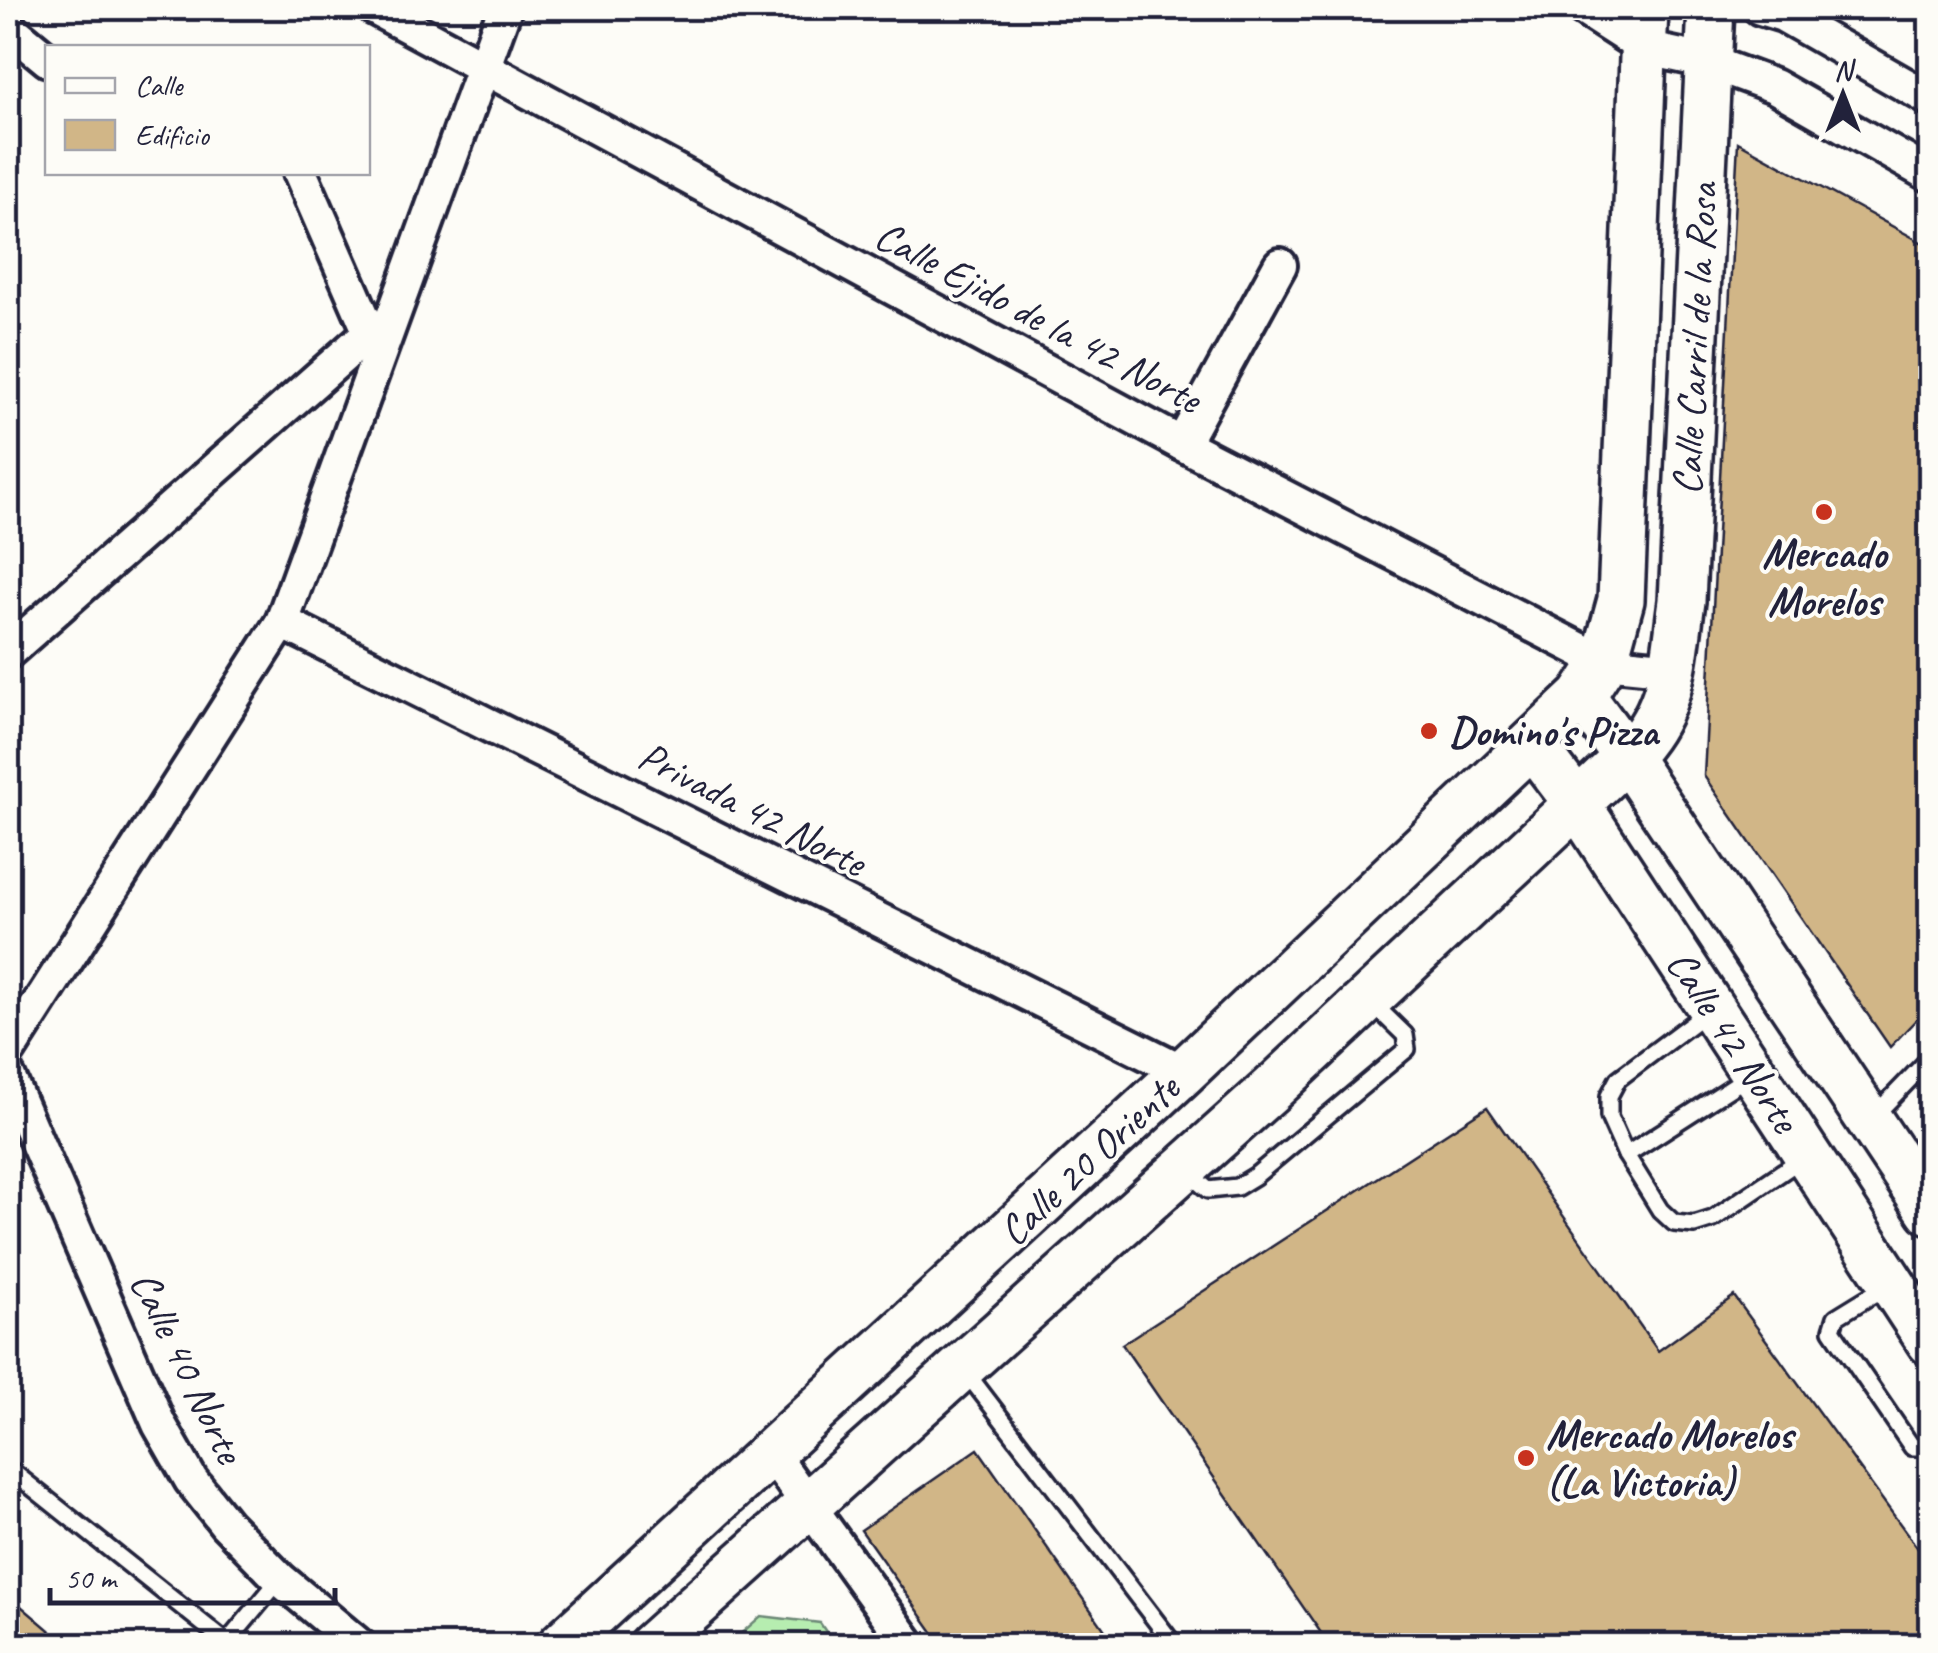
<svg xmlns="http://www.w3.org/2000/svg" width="1938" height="1653" font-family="Caveat,sans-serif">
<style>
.green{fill:#b6edb0;stroke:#6c8876;stroke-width:2.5}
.building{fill:#d1b687;stroke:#22223b;stroke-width:2.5}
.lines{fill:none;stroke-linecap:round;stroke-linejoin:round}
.lane-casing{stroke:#22223b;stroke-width:22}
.street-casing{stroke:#22223b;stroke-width:40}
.secondary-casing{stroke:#22223b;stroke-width:52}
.lane{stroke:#fdfcf7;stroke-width:15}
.street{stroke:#fdfcf7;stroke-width:32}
.secondary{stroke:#fdfcf7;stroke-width:45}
.poi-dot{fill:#c8321e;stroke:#fdfcf7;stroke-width:4}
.labels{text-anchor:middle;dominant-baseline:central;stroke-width:8;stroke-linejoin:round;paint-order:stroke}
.street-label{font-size:42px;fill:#22223b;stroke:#fdfcf7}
.poi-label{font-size:42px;font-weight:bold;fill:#22223b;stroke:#fdfcf7;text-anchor:start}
</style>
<rect width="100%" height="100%" fill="#fdfcf7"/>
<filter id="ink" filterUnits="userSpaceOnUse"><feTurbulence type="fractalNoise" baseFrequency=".01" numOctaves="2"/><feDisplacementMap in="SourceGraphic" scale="20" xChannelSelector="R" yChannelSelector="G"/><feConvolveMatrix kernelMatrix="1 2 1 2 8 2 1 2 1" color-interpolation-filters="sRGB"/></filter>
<g filter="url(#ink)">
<path class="green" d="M 761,1616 L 820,1623 L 835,1645 L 728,1645 Z"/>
<g class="building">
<path d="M 1738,142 L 1930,247 L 1930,1005 L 1890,1047 L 1704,776 Z"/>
<path d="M 1487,1107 L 1658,1351 L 1734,1296 L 1930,1565 L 1930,1646 L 1330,1646 L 1122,1344 Z"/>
<path d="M 978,1449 L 1116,1646 L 943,1646 L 861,1530 Z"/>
<path d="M 8,1595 L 68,1646 L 8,1646 Z"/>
</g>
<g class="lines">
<g class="lane-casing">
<g id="lane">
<path d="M 1707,1012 L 1618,1079 L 1609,1096 L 1609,1117 L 1626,1155 L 1660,1210 L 1674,1223 L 1694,1225 L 1713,1219 L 1804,1157"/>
<path d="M 1874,1116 L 1930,1058"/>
<path d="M 1626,1155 L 1749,1076"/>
<path d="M 1185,1170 L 1208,1190 L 1237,1187 L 1255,1176 L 1407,1049 L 1405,1035 L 1370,1001"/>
<path d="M 1888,1285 L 1836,1317 L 1832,1330 L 1912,1447 L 1930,1447"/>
<path d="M 965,1371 L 1175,1646"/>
<path d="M 8,1468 L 226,1642"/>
<path d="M 224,1646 L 280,1579"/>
</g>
</g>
<g class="street-casing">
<g id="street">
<path d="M 374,8 L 1182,444 L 1604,662 L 1673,669"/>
<path d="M 1582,8 L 1644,48 L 1709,62 L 1774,86 L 1930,175"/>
<path d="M 1760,8 L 1783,15 L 1930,99"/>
<path d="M 8,27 L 48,60"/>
<path d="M 300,172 L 378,351"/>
<path d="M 1182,444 L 1280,265"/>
<path d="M 282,622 L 1184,1072"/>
<path d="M 8,652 L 369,333"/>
<path d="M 8,1052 L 282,622 L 505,8"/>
<path d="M 8,1076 L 159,1424 L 191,1480 L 226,1524 L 280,1579 L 360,1646"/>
<path d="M 771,1453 L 910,1646"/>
</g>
</g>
<g class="secondary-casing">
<g id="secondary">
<path d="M 1582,696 L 1627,757 L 1930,1211"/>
<path d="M 1532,744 L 1576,802 L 1930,1342"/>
<path d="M 560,1646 L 1184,1072 L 1582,696 L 1604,662 L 1621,600 L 1645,8"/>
<path d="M 651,1646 L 1273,1088 L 1627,757 C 1674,710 1673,663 1682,601 L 1711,8"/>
</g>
</g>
<use href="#lane" class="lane"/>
<use href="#street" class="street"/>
<use href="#secondary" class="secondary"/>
</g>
</g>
<g class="poi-dot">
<circle cx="1824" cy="512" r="10"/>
<circle cx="1429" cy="731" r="10"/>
<circle cx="1526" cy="1458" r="10"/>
</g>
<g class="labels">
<g class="street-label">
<text transform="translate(1038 317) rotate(28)">Calle Ejido de la 42 Norte</text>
<text transform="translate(1695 339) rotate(-87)">Calle Carril de la Rosa</text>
<text transform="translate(752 809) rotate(27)">Privada 42 Norte</text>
<text transform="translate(1733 1041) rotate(57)">Calle 42 Norte</text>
<text transform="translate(1089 1160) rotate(-43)">Calle 20 Oriente</text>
<text transform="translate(187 1367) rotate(64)">Calle 40 Norte</text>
</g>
<g class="poi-label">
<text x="1824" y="553" text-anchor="middle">Mercado<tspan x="1824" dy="48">Morelos</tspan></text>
<text x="1449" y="731">Domino's Pizza</text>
<text x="1546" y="1434">Mercado Morelos<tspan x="1546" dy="48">(La Victoria)</tspan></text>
</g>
</g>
<rect width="1938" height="1653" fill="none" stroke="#fdfcf7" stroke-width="40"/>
<rect x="20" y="20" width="1898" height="1613" fill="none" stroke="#22223b" stroke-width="4" filter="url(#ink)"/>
<rect x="45" y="45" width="325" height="130" fill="#fdfcf7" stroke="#a5a5ac" stroke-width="2.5"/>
<rect x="65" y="78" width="50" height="15" fill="#fdfcf7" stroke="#a5a5ac" stroke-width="2.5"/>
<text x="135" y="95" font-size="30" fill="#22223b">Calle</text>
<rect x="65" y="120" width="50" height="30" fill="#d1b687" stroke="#a5a5ac" stroke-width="2.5"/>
<text x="135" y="145" font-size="30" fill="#22223b">Edificio</text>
<g transform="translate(1843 95)" stroke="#fdfcf7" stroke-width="8" paint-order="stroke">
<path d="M0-8L18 38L0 25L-18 38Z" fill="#22223b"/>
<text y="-15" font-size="28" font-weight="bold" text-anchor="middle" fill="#22223b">N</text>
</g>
<path d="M50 1588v15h285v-15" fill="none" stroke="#22223b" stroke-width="5"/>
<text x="65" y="1588" font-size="30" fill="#22223b" stroke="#fdfcf7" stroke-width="8" paint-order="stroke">50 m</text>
</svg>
